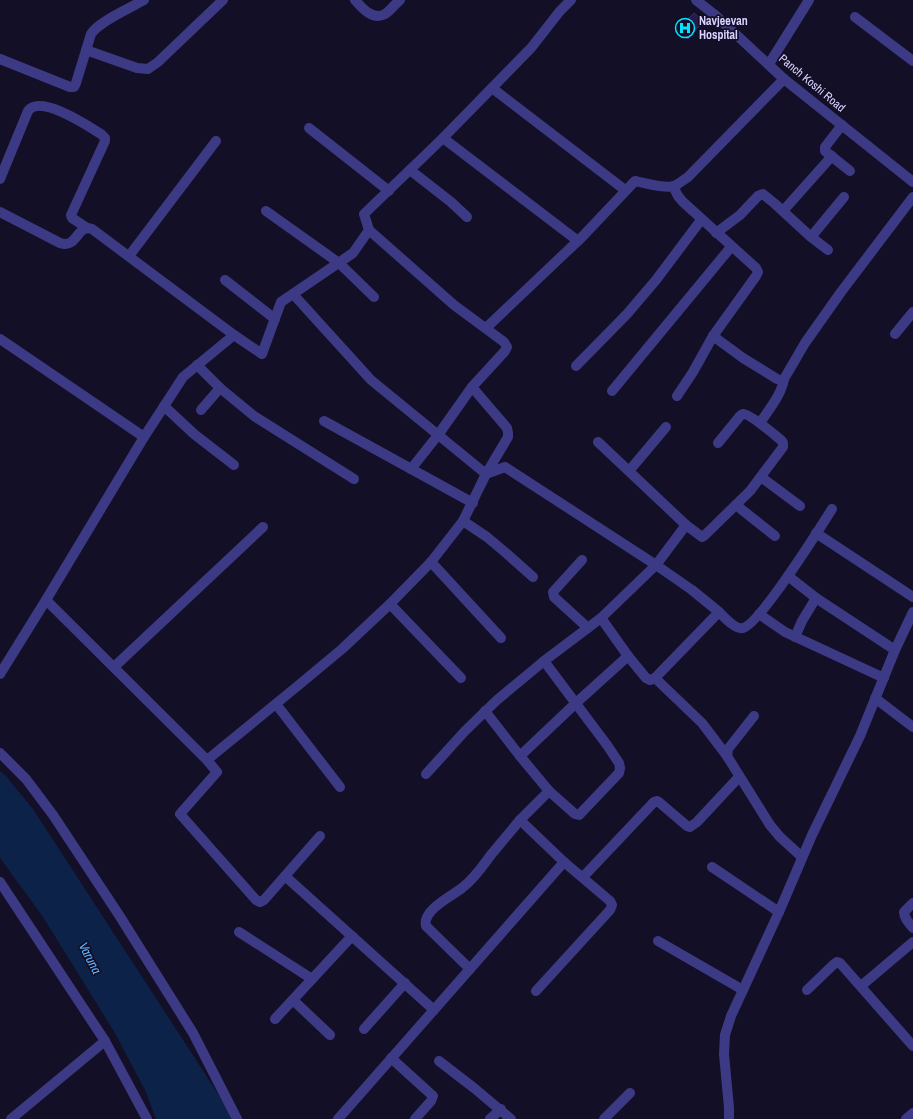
<svg xmlns="http://www.w3.org/2000/svg" width="913" height="1119" font-family="'Archivo Narrow',sans-serif">
<style>
.water{fill:#0c2248}
.building{fill:#241b47;stroke:#3b2d73}
.lines{fill:none;stroke-linecap:round;stroke-linejoin:round}
.minor{stroke:#3d3a85;stroke-width:10}
.labels{text-anchor:middle;dominant-baseline:central;stroke-width:3.5;stroke-linejoin:round;paint-order:stroke}
.poi-label{font-size:12px;font-weight:bold;fill:#d9d4ff;stroke:#130f26;text-anchor:start}
.street-label{font-size:12px;fill:#d9d4ff;stroke:#130f26}
.water-label{font-size:13px;font-style:italic;fill:#62b6ff;stroke:#130f26}
</style>
<rect width="100%" height="100%" fill="#130f26"/>
<path class="water" d="M 0,771 L 5,775 L 33,809 L 222,1100 L 231,1119 L 156,1119 L 145,1090 L 115,1033 L 43,917 L 0,858 Z"/>
<path class="building" d="M 694,13 L 703,21 L 688,39 L 678,30 Z"/>
<g class="lines">
<g class="minor">
<path d="M 355,0 C 362,8 373,21 385,14 C 390,11 395,4 400,0"/>
<path d="M 696,0 L 715,15 L 784,79 L 913,182"/>
<path d="M 855,17 L 913,61"/>
<path d="M 86,50 L 137,68 L 148,69 L 158,62 L 223,0"/>
<path d="M 0,59 L 70,87 L 74,87 L 76,83 L 91,34 C 98,22 130,8 144,0"/>
<path d="M 769,64 L 809,0"/>
<path d="M 492,88 L 625,190"/>
<path d="M 842,125 L 825,147 L 825,151 L 850,171"/>
<path d="M 309,128 L 389,191"/>
<path d="M 443,138 L 578,241"/>
<path d="M 410,170 L 451,202 L 467,217"/>
<path d="M 0,179 L 28,111 C 40,94 88,126 101,134 L 105,138 L 105,141 L 71,215 L 72,218 L 87,228"/>
<path d="M 673,186 L 678,196 L 683,202 L 756,268 L 758,272 L 756,276 L 713,336 L 693,372 L 677,396"/>
<path d="M 266,211 L 339,263 L 374,297"/>
<path d="M 783,211 L 832,156"/>
<path d="M 0,212 L 60,243 C 78,249 76,224 92,229 L 234,335"/>
<path d="M 369,230 L 454,305 L 504,342 L 507,347 L 505,351 L 472,387 L 438,435 L 411,469"/>
<path d="M 716,233 L 740,215 L 758,196 L 763,194 L 774,203 L 811,237 L 828,250"/>
<path d="M 811,237 L 844,197"/>
<path d="M 129,256 L 216,141"/>
<path d="M 225,280 L 275,319"/>
<path d="M 293,294 L 371,380 L 486,474 L 505,467 L 656,565 L 601,618 L 544,661 L 607,745 L 619,763 L 620,768 L 619,773 L 579,815 L 575,814 L 549,791"/>
<path d="M 486,328 L 582,237 L 635,181 C 645,183 665,189 674,186 C 679,184 683,180 688,177 L 784,79"/>
<path d="M 895,334 L 913,312"/>
<path d="M 713,336 L 743,358 L 777,379 L 781,380 L 784,379 L 805,343 L 841,292 L 913,197"/>
<path d="M 0,339 L 144,437"/>
<path d="M 197,365 L 220,388 L 254,416 L 354,479"/>
<path d="M 576,366 L 627,314 L 656,280 L 701,220"/>
<path d="M 612,391 L 731,247"/>
<path d="M 164,406 L 194,434 L 234,465"/>
<path d="M 201,410 L 220,388"/>
<path d="M 324,421 L 473,503"/>
<path d="M 760,423 C 769,409 781,396 784,379"/>
<path d="M 598,442 L 686,525 L 702,537 L 705,535 L 750,491 L 783,447 L 783,443 L 782,441 C 776,436 749,413 743,414 C 742,414 741,415 740,416 L 718,443"/>
<path d="M 629,471 L 666,427"/>
<path d="M 761,477 L 800,506"/>
<path d="M 736,505 L 775,536"/>
<path d="M 463,521 L 487,537 L 506,553 L 533,577"/>
<path d="M 686,525 L 656,565 L 692,590 L 719,612"/>
<path d="M 816,533 L 913,597"/>
<path d="M 582,560 L 553,592 L 554,597 L 588,628"/>
<path d="M 431,562 L 501,638"/>
<path d="M 788,576 L 816,598 L 895,650"/>
<path d="M 46,600 L 207,760 L 217,772 L 180,814 L 256,900 L 260,902 L 264,900 L 285,876 L 434,1010"/>
<path d="M 390,604 L 461,678"/>
<path d="M 759,614 L 785,632 L 884,678"/>
<path d="M 601,618 L 628,656"/>
<path d="M 795,637 L 802,621 L 816,598"/>
<path d="M 114,667 L 263,527"/>
<path d="M 0,674 L 46,600 L 144,437 L 183,377 L 234,335 L 262,354 L 281,302 L 353,253 L 369,230 L 364,214 L 443,138 L 531,48 L 560,11 L 571,0"/>
<path d="M 655,678 L 702,723 L 727,756"/>
<path d="M 875,698 L 913,727"/>
<path d="M 276,704 L 340,787"/>
<path d="M 485,711 L 520,756"/>
<path d="M 754,716 L 728,749 L 727,756 L 770,825 L 780,837 L 802,857"/>
<path d="M 0,753 L 26,779 L 53,815 L 119,915 L 193,1033 L 237,1119"/>
<path d="M 207,760 L 300,684 L 342,649 L 390,604 L 431,562 L 463,521 L 486,474 L 508,437 L 508,433 L 507,428 L 472,387"/>
<path d="M 426,774 L 465,731 L 497,700 L 544,661"/>
<path d="M 712,867 L 779,912"/>
<path d="M 285,876 L 320,836"/>
<path d="M 583,877 L 654,802 L 657,801 L 660,803 L 687,826 L 690,827 L 697,822 L 739,777"/>
<path d="M 0,882 L 105,1041 L 147,1119"/>
<path d="M 913,903 L 904,912 C 904,918 909,923 913,928"/>
<path d="M 239,932 L 312,979"/>
<path d="M 658,941 L 743,990"/>
<path d="M 470,969 L 426,926 C 422,910 452,896 462,888 C 474,879 482,867 490,856 C 500,844 510,832 520,820"/>
<path d="M 861,986 L 913,942"/>
<path d="M 807,990 L 833,965 L 837,962 L 840,963 L 913,1046"/>
<path d="M 536,991 L 610,910 L 612,905 L 610,901 L 564,862 L 520,820 L 549,791 L 520,756 L 576,703 L 628,656 L 646,678 L 650,680 L 655,678 L 719,612 C 724,617 736,630 743,628 C 759,625 820,528 832,509"/>
<path d="M 293,1000 L 330,1035"/>
<path d="M 275,1019 L 352,936"/>
<path d="M 364,1029 L 405,983"/>
<path d="M 391,1058 L 433,1096 L 431,1101 L 415,1119"/>
<path d="M 439,1061 L 474,1088 L 511,1119"/>
<path d="M 11,1119 L 105,1041"/>
<path d="M 338,1119 L 564,862"/>
<path d="M 490,1119 L 501,1109"/>
<path d="M 604,1119 L 630,1093"/>
<path d="M 729,1119 L 729,1108 L 724,1054 L 725,1035 L 731,1016 L 779,912 L 812,835 L 860,736 L 895,650 L 913,612"/>
<path d="M 906,1119 L 913,1113"/>
</g>
</g>
<defs>
<g id="hospital-ring" transform="scale(1)"><circle r="9.5" fill="#130f26" stroke="#00e5ff" stroke-width="1.5"/><path d="M-5-5h3v3.5h4V-5h3V5h-3V1.5h-4V5h-3Z" fill="#00e5ff"/></g>
</defs>
<g fill-rule="evenodd">
<use href="#hospital-ring" x="685" y="28"/>
</g>
<g class="labels">
<g class="poi-label">
<text x="699" y="21">Navjeevan<tspan x="699" dy="14">Hospital</tspan></text>
</g>
<g class="street-label">
<text transform="translate(812 83) rotate(40)">Panch Koshi Road</text>
</g>
<g class="water-label">
<text transform="translate(90 958) rotate(63)">Varuna</text>
</g>
</g>
</svg>
